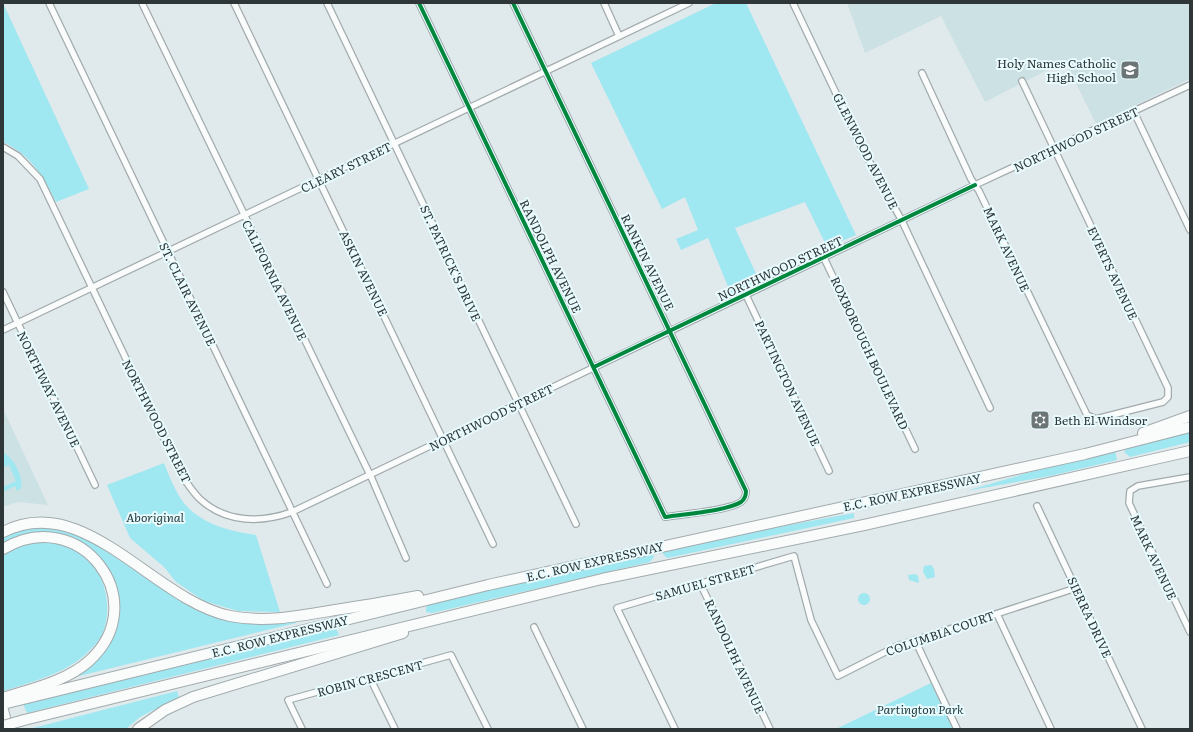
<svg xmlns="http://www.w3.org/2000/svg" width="1193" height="732" font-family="Literata,serif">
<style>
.built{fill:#cce1e4}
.green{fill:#9fe7f1}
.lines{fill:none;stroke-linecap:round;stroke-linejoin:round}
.street-casing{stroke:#a2aaac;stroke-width:8}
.highway-casing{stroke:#a2aaac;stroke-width:12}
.street{stroke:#fafcfc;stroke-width:5.5}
.highway{stroke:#fafcfc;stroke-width:10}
.highway-bridge-casing{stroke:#a2aaac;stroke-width:12;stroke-linecap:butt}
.highway-bridge{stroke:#fafcfc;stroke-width:10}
.cycleway-casing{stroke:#e8fbfe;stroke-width:6}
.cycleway{stroke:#00873e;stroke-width:4}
.labels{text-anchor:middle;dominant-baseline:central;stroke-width:4;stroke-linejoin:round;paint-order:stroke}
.poi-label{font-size:12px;fill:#2e3637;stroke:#e8fbfe;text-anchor:end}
.street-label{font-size:12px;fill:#2e3637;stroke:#e8fbfe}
.park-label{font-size:12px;font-style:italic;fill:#263f42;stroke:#e8fbfe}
</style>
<rect width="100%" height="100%" fill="#e0eaec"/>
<g class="built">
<path d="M 847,3 L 1190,3 L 1190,79 L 1096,124 L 1065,61 L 985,102 L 941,16 L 865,53 Z"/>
<path d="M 3,409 L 48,505 L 17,502 L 3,507 Z"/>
</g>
<g class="green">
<path d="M 3,3 L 89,189 L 56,202 C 43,176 31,155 3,142 Z"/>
<path d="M 716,3 L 746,3 L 856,235 L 827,247 L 805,202 L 735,228 L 759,280 L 731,294 L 708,238 L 681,250 L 676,239 L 698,230 L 685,197 L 662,209 L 591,63 Z"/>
<path d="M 1190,432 L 1190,442 L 1130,457 L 1124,452 L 1128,447 Z"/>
<path d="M 1115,450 L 1117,460 L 1050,476 L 966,491 L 1068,461 Z"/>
<path d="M 3,453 C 13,456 24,477 21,488 L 17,491 L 15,486 L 3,492 L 3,487 L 16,481 L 9,465 L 3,467 Z"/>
<path d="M 164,463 C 168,473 172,484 178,494 C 193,522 227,531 256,535 L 280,612 L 238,611 L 204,601 L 176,582 L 164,567 L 130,538 L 107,485 Z"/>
<path d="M 854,513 L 854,518 L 667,558 L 661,552 L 665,548 Z"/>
<path d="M 23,526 L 61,528 L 82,535 L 186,605 L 218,618 L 243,622 L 296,619 L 296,623 L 75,677 L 75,674 L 93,664 L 104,651 L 113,634 L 105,567 L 91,550 L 70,538 L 48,533 L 26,534 L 3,542 L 3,535 Z"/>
<path d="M 32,541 C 37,541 44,539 50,541 C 57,542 77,550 83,555 C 105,570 113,609 103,632 C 101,638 95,645 90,650 C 68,673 34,681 4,691 L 3,555 L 11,548 Z"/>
<path d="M 650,551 L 654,557 L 650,562 L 432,613 L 426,612 L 426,608 L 428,604 Z"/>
<path d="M 931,565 L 934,569 L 935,577 L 927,579 L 923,572 L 924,566 Z"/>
<path d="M 915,574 L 918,576 L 919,583 L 909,580 L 908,575 Z"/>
<circle cx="864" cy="599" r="6"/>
<path d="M 335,626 L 339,635 L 27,713 L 23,704 Z"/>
<path d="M 931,683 L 953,729 L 836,729 Z"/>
<path d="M 177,691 L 179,697 L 140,717 L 126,729 L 29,729 Z"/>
</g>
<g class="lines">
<g class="street-casing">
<g id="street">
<path d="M 49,3 L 327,584"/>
<path d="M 142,3 L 372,479 L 406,558"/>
<path d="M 234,3 L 493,544"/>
<path d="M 327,3 L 576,524"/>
<path d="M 419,3 L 665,517 C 683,514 727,511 741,502 C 745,499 746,496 746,491 L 513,3"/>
<path d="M 604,3 L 619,36"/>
<path d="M 793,3 L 863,150 L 902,221 L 990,408"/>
<path d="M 922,73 L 971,179 L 979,191 L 1087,415 L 1096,419 L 1163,402 L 1168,397 L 1168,388 L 1022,81"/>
<path d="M 1134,112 L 1190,230"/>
<path d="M 3,147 L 18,156 L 40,179 L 183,478 C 189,485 194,494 201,500 C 227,523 261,523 292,512 L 975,185 L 1190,85"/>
<path d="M 824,258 L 915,449"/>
<path d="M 3,292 L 95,485"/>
<path d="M 746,295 L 829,471"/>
<path d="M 3,330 L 689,3"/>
<path d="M 1190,477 L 1138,486 L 1130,491 L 1129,503 L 1190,632"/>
<path d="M 1037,506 L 1142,729"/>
<path d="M 700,583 L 770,729"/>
<path d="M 997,614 L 1051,729"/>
<path d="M 534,627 L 583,729"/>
<path d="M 915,640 L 957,729"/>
<path d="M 370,678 L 395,729"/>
<path d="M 302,729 L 288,700 L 451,655 L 488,729"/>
<path d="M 675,729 L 617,608 L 794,556 L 811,620 L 838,676 L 897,646 L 1076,588"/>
</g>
</g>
<g class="highway-casing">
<g id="highway">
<path d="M 1143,433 L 1190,416"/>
<path d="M 3,532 C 85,490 153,600 230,616 C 265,623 300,616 335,610 C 363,606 391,601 418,596"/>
<path d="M 3,549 C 80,503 155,601 89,661 C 67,681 31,689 3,698"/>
<path d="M 3,704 L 488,585 L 1085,454 L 1190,427"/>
<path d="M 3,710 L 8,729"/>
<path d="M 24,720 L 602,579 L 864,525 L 1190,451"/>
<path d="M 138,729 L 165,710 L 193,697 L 403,633"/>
</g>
</g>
<use href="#street" class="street"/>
<use href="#highway" class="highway"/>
<g class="highway-bridge-casing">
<path id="highway-bridge" d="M 3,726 L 24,720"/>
</g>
<use href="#highway-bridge" class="highway-bridge"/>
<g class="cycleway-casing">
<g id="cycleway">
<path d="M 419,3 L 665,517 C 683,514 727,511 741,502 C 745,499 746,496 746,491 L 513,3"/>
<path d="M 594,367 L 975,185"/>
</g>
</g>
<use href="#cycleway" class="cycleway"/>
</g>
<defs>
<g id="school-square" transform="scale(1)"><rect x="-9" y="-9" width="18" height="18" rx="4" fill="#6c7576" stroke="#e8fbfe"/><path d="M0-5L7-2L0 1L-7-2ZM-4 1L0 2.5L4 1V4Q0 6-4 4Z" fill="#fff"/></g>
<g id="synagogue-square" transform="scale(1)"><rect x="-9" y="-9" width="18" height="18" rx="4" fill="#6c7576" stroke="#e8fbfe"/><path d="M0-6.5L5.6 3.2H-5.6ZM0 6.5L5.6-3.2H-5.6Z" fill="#fff"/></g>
</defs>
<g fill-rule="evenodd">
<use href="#school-square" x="1130" y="70"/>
<use href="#synagogue-square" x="1040" y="420"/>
</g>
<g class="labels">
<g class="poi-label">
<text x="1116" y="63">Holy Names Catholic<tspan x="1116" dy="14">High School</tspan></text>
<text x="1054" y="420" text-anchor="start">Beth El Windsor</text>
</g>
<g class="street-label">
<text transform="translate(1076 139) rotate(-25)">NORTHWOOD STREET</text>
<text transform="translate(866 151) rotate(63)">GLENWOOD AVENUE</text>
<text transform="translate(346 167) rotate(-26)">CLEARY STREET</text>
<text transform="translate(1007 249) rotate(65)">MARK AVENUE</text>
<text transform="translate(551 256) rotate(64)">RANDOLPH AVENUE</text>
<text transform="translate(648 262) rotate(64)">RANKIN AVENUE</text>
<text transform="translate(451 263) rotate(65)">ST. PATRICK'S DRIVE</text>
<text transform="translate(780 268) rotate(-25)">NORTHWOOD STREET</text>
<text transform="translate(364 273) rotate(64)">ASKIN AVENUE</text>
<text transform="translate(1113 273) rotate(65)">EVERTS AVENUE</text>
<text transform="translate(275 280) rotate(64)">CALIFORNIA AVENUE</text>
<text transform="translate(188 294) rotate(64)">ST. CLAIR AVENUE</text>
<text transform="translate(870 353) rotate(65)">ROXBOROUGH BOULEVARD</text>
<text transform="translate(788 383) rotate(65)">PARTINGTON AVENUE</text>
<text transform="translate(49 389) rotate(64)">NORTHWAY AVENUE</text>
<text transform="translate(491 417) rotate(-26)">NORTHWOOD STREET</text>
<text transform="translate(157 421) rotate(63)">NORTHWOOD STREET</text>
<text transform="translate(912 492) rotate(-12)">E.C. ROW EXPRESSWAY</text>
<text transform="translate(1154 557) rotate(65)">MARK AVENUE</text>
<text transform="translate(595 561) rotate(-13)">E.C. ROW EXPRESSWAY</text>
<text transform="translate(705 582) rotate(-16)">SAMUEL STREET</text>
<text transform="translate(1090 617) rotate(65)">SIERRA DRIVE</text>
<text transform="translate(940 633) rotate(-19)">COLUMBIA COURT</text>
<text transform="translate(280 636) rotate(-14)">E.C. ROW EXPRESSWAY</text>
<text transform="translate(735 656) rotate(65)">RANDOLPH AVENUE</text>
<text transform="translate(370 678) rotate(-15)">ROBIN CRESCENT</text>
</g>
<g class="park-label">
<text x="155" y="517">Aboriginal</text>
<text x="920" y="709">Partington Park</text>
</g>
</g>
<rect width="1193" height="732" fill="none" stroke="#2e3637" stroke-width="8"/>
</svg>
